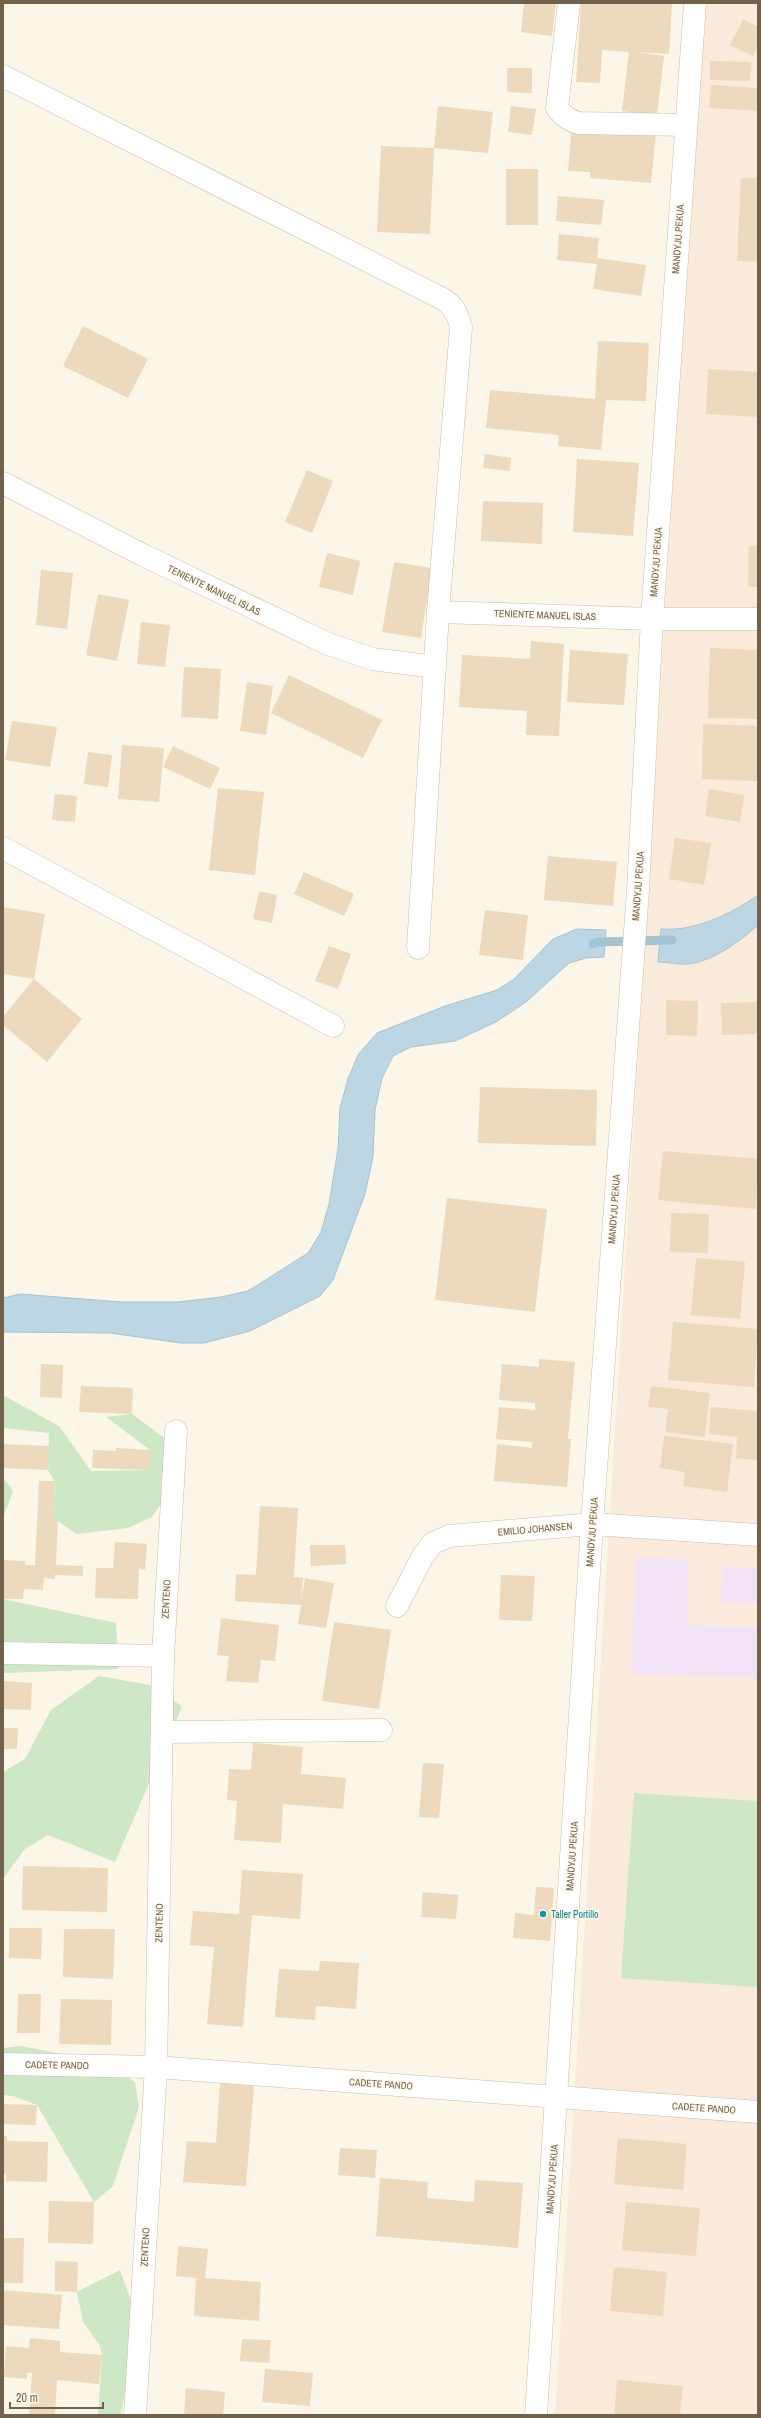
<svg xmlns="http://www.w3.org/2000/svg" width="761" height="2418" font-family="'Archivo Narrow',sans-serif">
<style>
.commercial{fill:#faeadb}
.education{fill:#f3e3f7}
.green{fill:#cee7c6}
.water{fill:#bcd7e3;stroke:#a4c4d4}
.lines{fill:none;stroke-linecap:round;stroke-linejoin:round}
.stream{stroke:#a4c4d4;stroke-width:9}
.building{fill:#ecd9be}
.street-casing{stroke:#c9beab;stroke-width:23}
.secondary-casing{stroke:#ccbfa9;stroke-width:23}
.street{stroke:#fff;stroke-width:22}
.secondary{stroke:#fff;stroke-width:22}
.culture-dot{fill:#0f9aa8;stroke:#fefaed;stroke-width:1.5}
.labels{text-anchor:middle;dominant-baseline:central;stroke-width:3;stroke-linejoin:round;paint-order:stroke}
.street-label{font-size:10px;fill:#72614d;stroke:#fefaed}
.culture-label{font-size:10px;fill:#0d838f;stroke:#fefaed;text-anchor:start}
</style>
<rect width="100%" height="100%" fill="#fbf6e7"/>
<path class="commercial" d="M 702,3 L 758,3 L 758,2415 L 555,2415 Z"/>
<g class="education">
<path d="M 635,1558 L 689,1559 L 687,1625 L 758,1627 L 758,1678 L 632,1674 Z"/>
<path d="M 722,1567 L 758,1568 L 758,1603 L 721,1602 Z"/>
</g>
<g class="green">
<path d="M 3,1395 L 59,1426 L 91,1471 L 149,1470 L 150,1450 L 106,1417 L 132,1414 L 179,1449 L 182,1473 L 152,1517 L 128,1528 L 77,1534 L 53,1518 L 55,1482 L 48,1470 L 49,1433 L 3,1428 Z"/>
<path d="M 3,1477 L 13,1491 L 3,1518 Z"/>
<path d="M 3,1599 L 116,1623 L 118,1669 L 3,1673 Z"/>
<path d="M 99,1676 L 156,1686 L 182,1707 L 115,1862 L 48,1835 L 25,1849 L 3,1879 L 3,1772 L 25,1759 L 51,1710 Z"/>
<path d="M 634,1793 L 758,1801 L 758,1987 L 621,1978 Z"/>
<path d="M 21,2046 L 108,2063 L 135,2082 L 139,2107 L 113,2186 L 94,2202 L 37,2105 L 13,2096 L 3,2095 L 3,2048 Z"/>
<path d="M 120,2270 L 137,2318 L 121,2415 L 98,2415 L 102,2355 L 100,2346 L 83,2322 L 77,2292 Z"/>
</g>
<g class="water">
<path d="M 758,895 L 758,925 C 739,942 715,960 689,964 C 679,965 668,962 658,962 L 661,929 C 693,932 732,914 758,895 Z"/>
<path d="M 577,929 L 606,930 L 604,957 L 586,958 L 569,963 L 526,1002 L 496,1022 L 455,1041 L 411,1047 L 393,1056 L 382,1078 L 375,1110 L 373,1157 L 365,1194 L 333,1280 L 320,1296 L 250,1331 L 204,1343 L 181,1343 L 110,1333 L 3,1332 L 3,1298 L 20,1294 L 121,1302 L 178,1302 L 221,1297 L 248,1291 L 308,1253 L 321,1232 L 329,1204 L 338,1149 L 340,1108 L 348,1079 L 358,1055 L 377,1033 L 445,1006 L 497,990 L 514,979 L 553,939 Z"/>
</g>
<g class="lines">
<path class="stream" d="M 593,944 L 597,942 L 672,940"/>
</g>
<g class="building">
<path d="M 524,3 L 556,3 L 552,36 L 521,32 Z"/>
<path d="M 581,3 L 672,3 L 669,54 L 636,52 L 664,56 L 657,116 L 622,111 L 629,52 L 602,50 L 600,83 L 576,82 Z"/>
<path d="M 743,19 L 758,27 L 758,46 L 753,56 L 730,45 Z"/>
<path d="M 710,61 L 751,62 L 750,81 L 710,80 Z"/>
<path d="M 507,68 L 532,68 L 532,93 L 507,92 Z"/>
<path d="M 711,85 L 758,88 L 758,111 L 709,108 Z"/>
<path d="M 438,106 L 493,112 L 488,153 L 434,148 Z"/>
<path d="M 511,106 L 536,109 L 532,135 L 508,132 Z"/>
<path d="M 572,125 L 656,132 L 651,183 L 590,178 L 590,172 L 568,171 Z"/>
<path d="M 381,146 L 434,148 L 430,234 L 377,232 Z"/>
<rect x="506" y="169" width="32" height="56"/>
<path d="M 741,178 L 758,178 L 758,262 L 737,261 Z"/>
<path d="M 558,196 L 604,200 L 601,225 L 556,221 Z"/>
<path d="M 559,234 L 599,238 L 597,258 L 646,265 L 641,296 L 593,289 L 597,264 L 557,260 Z"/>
<path d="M 83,326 L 148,359 L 128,398 L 63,366 Z"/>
<path d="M 598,341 L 649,343 L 646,401 L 606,400 L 601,450 L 558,446 L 559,435 L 486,428 L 490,390 L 595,399 Z"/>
<path d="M 708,369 L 758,372 L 758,417 L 706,414 Z"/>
<path d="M 485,454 L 511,458 L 510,471 L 483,468 Z"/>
<path d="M 577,459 L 639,463 L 633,536 L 573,532 Z"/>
<path d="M 307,470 L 333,481 L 312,533 L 285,522 Z"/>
<path d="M 483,501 L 543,503 L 542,544 L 481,541 Z"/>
<path d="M 749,546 L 758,546 L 758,587 L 748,587 Z"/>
<path d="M 327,553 L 360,561 L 353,595 L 319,587 Z"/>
<path d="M 394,562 L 432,568 L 421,638 L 382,632 Z"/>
<path d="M 41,570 L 73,573 L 67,629 L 36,625 Z"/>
<path d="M 98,594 L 129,600 L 117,661 L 86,655 Z"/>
<path d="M 141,622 L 170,625 L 165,667 L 137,664 Z"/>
<path d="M 531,641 L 564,644 L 559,736 L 526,735 L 527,711 L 459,707 L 462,655 L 530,659 Z"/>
<path d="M 710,648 L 758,650 L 758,719 L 708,718 Z"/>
<path d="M 570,650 L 628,654 L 624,705 L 567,702 Z"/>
<path d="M 184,667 L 221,669 L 218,719 L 181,717 Z"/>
<path d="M 289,675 L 382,720 L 363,758 L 271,713 Z"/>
<path d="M 247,682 L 273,686 L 266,735 L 240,731 Z"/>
<path d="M 12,721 L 57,727 L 50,767 L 5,760 Z"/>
<path d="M 703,724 L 758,726 L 758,781 L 702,779 Z"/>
<path d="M 122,745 L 164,748 L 159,802 L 118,799 Z"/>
<path d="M 173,746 L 220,768 L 210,789 L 163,767 Z"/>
<path d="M 88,752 L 112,755 L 108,787 L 84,784 Z"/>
<path d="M 218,788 L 264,792 L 255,875 L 209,870 Z"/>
<path d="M 709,789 L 744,795 L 740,822 L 705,816 Z"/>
<path d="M 55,794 L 77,796 L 75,822 L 52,820 Z"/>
<path d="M 675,838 L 711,843 L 704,885 L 669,879 Z"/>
<path d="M 548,856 L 617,862 L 613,906 L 544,900 Z"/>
<path d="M 304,872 L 354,894 L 344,916 L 294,894 Z"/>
<path d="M 259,891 L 277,895 L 272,923 L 253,919 Z"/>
<path d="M 3,907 L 45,914 L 34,979 L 3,974 Z"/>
<path d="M 485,910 L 528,915 L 523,960 L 479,955 Z"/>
<path d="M 329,946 L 351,954 L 338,989 L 315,981 Z"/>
<path d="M 34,979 L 82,1019 L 47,1062 L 3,1025 L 3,1017 Z"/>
<path d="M 666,1000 L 698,1001 L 697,1036 L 666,1035 Z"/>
<path d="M 758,1002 L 758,1034 L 722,1035 L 721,1003 Z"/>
<path d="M 480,1087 L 597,1090 L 596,1146 L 478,1143 Z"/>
<path d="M 663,1151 L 758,1159 L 756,1209 L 658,1200 Z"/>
<path d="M 447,1198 L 547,1209 L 535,1312 L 435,1300 Z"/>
<path d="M 671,1213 L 709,1214 L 708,1253 L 670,1252 Z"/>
<path d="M 696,1258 L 745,1262 L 740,1319 L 691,1315 Z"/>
<path d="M 673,1322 L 758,1329 L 754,1387 L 668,1380 Z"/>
<path d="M 539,1359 L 575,1362 L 568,1439 L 571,1439 L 567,1487 L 494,1481 L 497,1444 L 532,1448 L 532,1442 L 496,1439 L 499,1407 L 535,1410 L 535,1403 L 499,1400 L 502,1364 L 539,1367 Z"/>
<path d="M 41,1364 L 63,1365 L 62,1398 L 40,1397 Z"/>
<path d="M 81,1386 L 133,1388 L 132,1414 L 79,1412 Z"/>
<path d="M 651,1386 L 710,1393 L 705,1437 L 665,1432 L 668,1409 L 648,1407 Z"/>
<path d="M 711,1407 L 758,1411 L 758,1460 L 736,1458 L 737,1437 L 709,1434 Z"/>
<path d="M 664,1436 L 733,1444 L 727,1492 L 683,1486 L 685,1472 L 660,1468 Z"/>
<path d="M 3,1444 L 49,1446 L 48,1470 L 3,1468 Z"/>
<path d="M 116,1448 L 151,1450 L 149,1470 L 92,1468 L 93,1450 L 116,1451 Z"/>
<path d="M 39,1481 L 55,1481 L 53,1518 L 58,1519 L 56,1565 L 83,1566 L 83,1576 L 55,1575 L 55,1579 L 44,1578 L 43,1590 L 24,1589 L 23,1599 L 3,1599 L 3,1560 L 25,1561 L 25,1565 L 35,1565 Z"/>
<path d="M 260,1506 L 298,1508 L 294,1577 L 303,1578 L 301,1602 L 305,1578 L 334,1583 L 326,1628 L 298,1624 L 301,1605 L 235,1601 L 236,1574 L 256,1575 Z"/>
<path d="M 115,1542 L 147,1544 L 145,1570 L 139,1569 L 138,1599 L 95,1598 L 96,1568 L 113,1568 Z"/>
<path d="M 310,1545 L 345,1545 L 346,1564 L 311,1566 Z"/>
<path d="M 501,1575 L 535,1576 L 532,1621 L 499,1620 Z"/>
<path d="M 221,1618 L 279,1625 L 275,1661 L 261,1660 L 258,1683 L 226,1681 L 229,1656 L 217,1655 Z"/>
<path d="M 334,1622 L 391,1630 L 379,1709 L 322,1701 Z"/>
<path d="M 3,1681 L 32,1683 L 31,1710 L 3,1709 Z"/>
<path d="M 3,1728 L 18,1728 L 17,1749 L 3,1749 Z"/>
<path d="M 253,1743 L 303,1747 L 301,1774 L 346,1778 L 343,1809 L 283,1804 L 281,1843 L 234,1840 L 237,1801 L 227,1800 L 229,1769 L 251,1770 Z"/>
<path d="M 423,1763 L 444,1764 L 439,1818 L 419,1817 Z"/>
<path d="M 23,1866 L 108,1868 L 107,1912 L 22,1910 Z"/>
<path d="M 242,1870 L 303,1874 L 300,1919 L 252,1915 L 243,2027 L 207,2024 L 214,1947 L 190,1945 L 193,1911 L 239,1914 Z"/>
<path d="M 536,1887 L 554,1888 L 550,1941 L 513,1938 L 515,1913 L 534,1915 Z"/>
<path d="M 423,1892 L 458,1895 L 456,1919 L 421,1917 Z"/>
<path d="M 9,1928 L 42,1928 L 41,1959 L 9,1958 Z"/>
<path d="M 64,1929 L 115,1929 L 113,1979 L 63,1977 Z"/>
<path d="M 320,1961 L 359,1963 L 356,2009 L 316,2006 L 315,2020 L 275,2017 L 279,1969 L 319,1971 Z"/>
<path d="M 18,1994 L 41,1994 L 40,2033 L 17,2033 Z"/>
<path d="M 61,1999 L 112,2000 L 111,2045 L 59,2044 Z"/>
<path d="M 220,2083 L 254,2086 L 246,2186 L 183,2182 L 187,2141 L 216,2143 Z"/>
<path d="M 3,2104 L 37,2105 L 36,2125 L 3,2124 Z"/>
<path d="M 3,2136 L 7,2136 L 7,2141 L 48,2142 L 47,2182 L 6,2181 L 6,2174 L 3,2174 Z"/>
<path d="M 618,2138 L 687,2144 L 683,2190 L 614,2184 Z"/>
<path d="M 340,2148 L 377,2150 L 375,2178 L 338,2175 Z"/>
<path d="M 380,2178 L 428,2182 L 427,2198 L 474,2202 L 475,2180 L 523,2183 L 518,2248 L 376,2236 Z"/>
<path d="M 49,2201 L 94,2202 L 93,2244 L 48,2243 Z"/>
<path d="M 626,2202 L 700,2208 L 696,2256 L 622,2250 Z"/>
<path d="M 3,2238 L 24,2238 L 23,2283 L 3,2283 Z"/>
<path d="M 178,2246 L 208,2249 L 205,2278 L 261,2282 L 259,2321 L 194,2316 L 196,2278 L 176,2276 Z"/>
<path d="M 55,2261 L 78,2262 L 77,2292 L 55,2291 Z"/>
<path d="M 614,2267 L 667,2272 L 663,2316 L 610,2311 Z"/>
<path d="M 3,2290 L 62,2295 L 59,2329 L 3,2325 Z"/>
<path d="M 30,2338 L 60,2341 L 60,2352 L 102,2355 L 99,2384 L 57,2380 L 55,2415 L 29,2415 L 32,2373 L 27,2373 L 27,2379 L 4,2377 L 6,2346 L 29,2348 Z"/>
<path d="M 242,2339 L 271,2340 L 269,2363 L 240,2361 Z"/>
<path d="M 265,2369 L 313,2373 L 310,2406 L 262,2402 Z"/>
<path d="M 617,2380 L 683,2386 L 680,2415 L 614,2415 Z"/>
<path d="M 186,2388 L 225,2392 L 223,2415 L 184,2415 Z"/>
</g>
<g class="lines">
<g class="street-casing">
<g id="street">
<path d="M 569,3 L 557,108 C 563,116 569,121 579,123 L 686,125"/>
<path d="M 3,76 L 437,296 C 452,303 457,311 461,327 L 438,612 L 418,948"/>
<path d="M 3,483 L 143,555 L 326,643 L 372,659 L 435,667"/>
<path d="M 438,612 L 652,619 L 758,619"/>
<path d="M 3,848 L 333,1026"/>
<path d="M 397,1606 L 423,1556 L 433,1543 L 449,1536 L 592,1524 L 758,1535"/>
<path d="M 3,1653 L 163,1656"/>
<path d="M 163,1732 L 381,1730"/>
<path d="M 3,2064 L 156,2067 L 758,2112"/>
<path d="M 135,2415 L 156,2067 L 163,1656 L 176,1431"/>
</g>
</g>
<g class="secondary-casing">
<path id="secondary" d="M 536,2415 L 592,1524 L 638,890 L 652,619 L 695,3"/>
</g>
<use href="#street" class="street"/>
<use href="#secondary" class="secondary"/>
</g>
<circle class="culture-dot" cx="543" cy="1914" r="4"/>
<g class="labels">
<g class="street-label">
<text transform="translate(678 239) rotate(-86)">MANDYJU PEKUA</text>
<text transform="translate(656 562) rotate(-86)">MANDYJU PEKUA</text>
<text transform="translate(214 590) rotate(26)">TENIENTE MANUEL ISLAS</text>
<text transform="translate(545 615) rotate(2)">TENIENTE MANUEL ISLAS</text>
<text transform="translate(638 886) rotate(-86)">MANDYJU PEKUA</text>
<text transform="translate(614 1209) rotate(-86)">MANDYJU PEKUA</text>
<text transform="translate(535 1529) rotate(-5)">EMILIO JOHANSEN</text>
<text transform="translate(592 1532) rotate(-86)">MANDYJU PEKUA</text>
<text transform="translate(166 1599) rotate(-87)">ZENTENO</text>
<text transform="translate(572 1856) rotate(-86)">MANDYJU PEKUA</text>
<text transform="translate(159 1923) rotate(-89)">ZENTENO</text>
<text transform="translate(57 2065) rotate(1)">CADETE PANDO</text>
<text transform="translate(381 2084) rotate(4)">CADETE PANDO</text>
<text transform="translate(704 2108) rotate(4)">CADETE PANDO</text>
<text transform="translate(552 2179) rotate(-86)">MANDYJU PEKUA</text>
<text transform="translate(145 2247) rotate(-87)">ZENTENO</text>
</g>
<g class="culture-label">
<text x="551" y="1914">Taller Portillo</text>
</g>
</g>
<rect width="761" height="2418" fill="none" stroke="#72614d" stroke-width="8"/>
<path d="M10 2402v6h93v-6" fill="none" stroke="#72614d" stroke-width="2"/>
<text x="16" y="2402" font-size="12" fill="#72614d" stroke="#fefaed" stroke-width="3" paint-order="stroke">20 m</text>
</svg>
